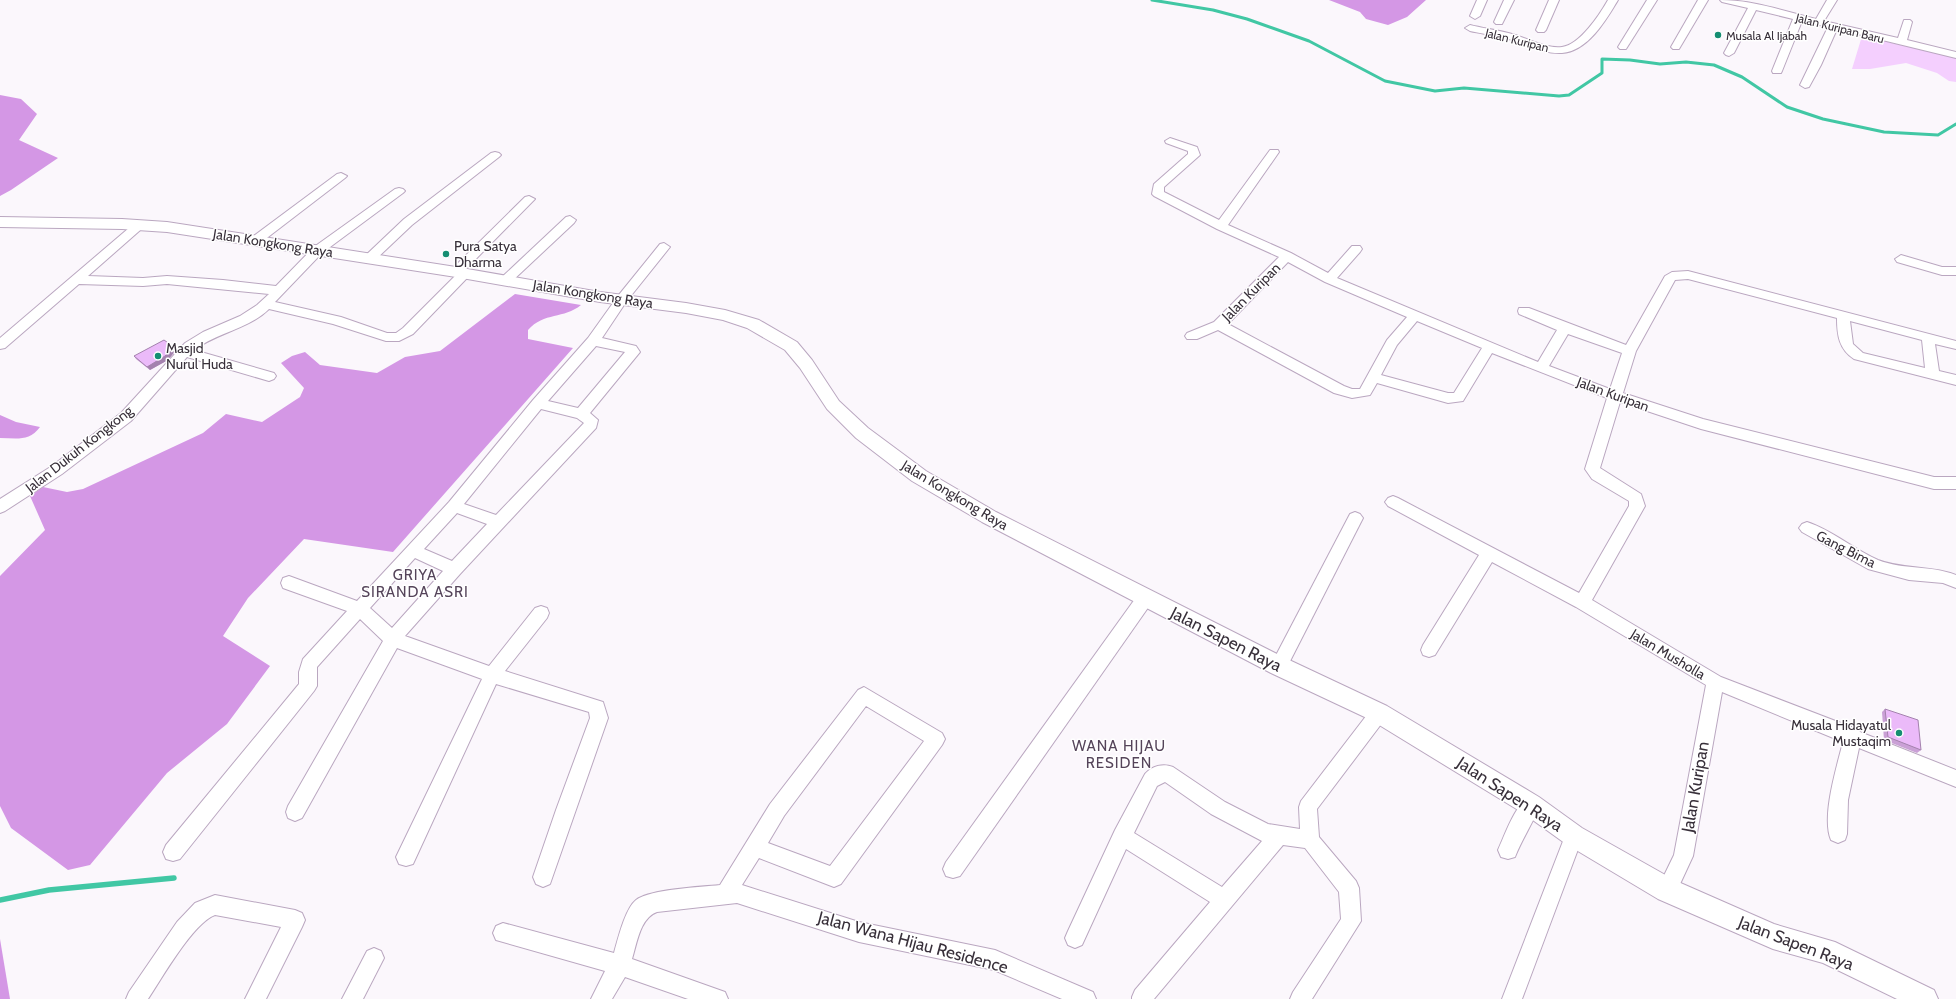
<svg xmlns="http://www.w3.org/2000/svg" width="1956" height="999" font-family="Cabin,sans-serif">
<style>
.green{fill:#f4cffe}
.forest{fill:#d497e5}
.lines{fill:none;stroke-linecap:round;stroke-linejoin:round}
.stream-far1{stroke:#41c7a4;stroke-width:3}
.stream{stroke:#41c7a4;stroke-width:5.5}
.minor-casing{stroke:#baa7c0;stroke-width:2}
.tertiary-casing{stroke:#baa7c0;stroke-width:2}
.minor{fill:#fff;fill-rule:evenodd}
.tertiary{fill:#fff;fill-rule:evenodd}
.wall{fill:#caa0d6}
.shaded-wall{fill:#a482ae}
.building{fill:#ebbaf9;stroke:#a482ae}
.poi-dot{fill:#148e72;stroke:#fff;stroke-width:1.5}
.labels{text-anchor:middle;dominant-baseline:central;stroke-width:3;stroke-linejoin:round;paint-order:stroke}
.far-street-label{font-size:12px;fill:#38303a;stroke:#fff}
.far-poi-label{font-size:12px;fill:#38303a;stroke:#fff;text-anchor:start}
.street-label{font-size:14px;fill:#38303a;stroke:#fff}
.poi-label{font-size:14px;fill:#38303a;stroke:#fff;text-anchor:start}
.neighbourhood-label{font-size:15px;letter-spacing:1px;fill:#55445a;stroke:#fff}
.near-street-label{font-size:17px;fill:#38303a;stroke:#fff}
</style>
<rect width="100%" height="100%" fill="#fbf7fc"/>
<path class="green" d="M 1862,36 L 1956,58 L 1956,82 L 1949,81 L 1937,73 L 1906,63 L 1870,69 L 1852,69 Z"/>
<g class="forest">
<path d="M 1329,0 L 1426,0 L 1407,17 L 1388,25 L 1366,19 L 1360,12 Z"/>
<path d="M 0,95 L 21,99 L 37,114 L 19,140 L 58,158 L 11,190 L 0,196 Z"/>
<path d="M 515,294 L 581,305 C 564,319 544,312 528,330 L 528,339 L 573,348 L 393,552 L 304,539 L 248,598 L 223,636 L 270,666 L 227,724 L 167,773 L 90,865 L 68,870 L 11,828 L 0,806 L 0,576 L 45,530 L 30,496 L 43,487 L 67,492 L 83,489 L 203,433 L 226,414 L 262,422 L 300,397 L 304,388 L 281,363 L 292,356 L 305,352 L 320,365 L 377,373 L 405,357 L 440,351 Z"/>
<path d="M 0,415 L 16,422 L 40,427 C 29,442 16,438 0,438 Z"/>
<path d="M 0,939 L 10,999 L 0,999 Z"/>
</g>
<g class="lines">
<path class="stream-far1" d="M 1152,0 L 1213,10 L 1247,19 L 1309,41 L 1385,81 L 1435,91 L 1464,88 L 1559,96 L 1569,95 L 1602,73 L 1602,59 L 1630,60 L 1660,64 L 1686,62 L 1714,65 L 1742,77 L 1787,107 L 1823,119 L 1884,132 L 1938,135 L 1956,124"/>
<path class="stream" d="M 0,900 L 49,890 L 174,878"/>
<g class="minor-casing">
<g id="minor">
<path d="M 1477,0 L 1487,0 L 1480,16 L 1475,19 L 1470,16 Z"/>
<path d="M 1504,0 L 1514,0 L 1502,24 L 1496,24 L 1494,22 Z"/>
<path d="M 1549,0 L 1559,0 L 1546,30 L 1544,32 L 1538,32 L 1536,30 Z"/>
<path d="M 1608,0 L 1618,0 C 1606,20 1588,51 1562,53 C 1544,54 1525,44 1509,39 C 1496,35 1483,34 1470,31 L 1465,28 L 1470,25 C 1485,29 1500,30 1515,35 C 1529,39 1547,49 1562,47 C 1580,45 1600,14 1608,0 Z"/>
<path d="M 1647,0 L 1657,0 L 1626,49 L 1620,49 L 1618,47 Z"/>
<path d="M 1698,0 L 1708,0 L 1679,49 L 1673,49 L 1671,47 Z"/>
<path d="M 1720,0 C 1753,0 1784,11 1816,19 L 1827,0 L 1837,0 L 1824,21 L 1898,38 L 1904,20 L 1910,20 L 1912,22 L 1907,40 L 1956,52 L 1956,58 L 1837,29 L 1821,65 L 1809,87 L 1805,88 L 1800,85 L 1828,27 L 1802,21 L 1782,71 L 1781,73 L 1773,73 L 1772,71 L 1793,19 L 1756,10 L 1734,53 L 1729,56 L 1726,55 L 1724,53 L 1748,8 L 1722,2 Z"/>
<path d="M 1170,138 L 1197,147 L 1200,155 L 1164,187 L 1164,192 L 1219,220 L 1270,150 L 1278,150 L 1279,152 L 1228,225 L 1291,253 L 1328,273 L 1352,246 L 1360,246 L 1362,249 L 1360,252 L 1337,278 L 1538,362 L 1557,330 L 1519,314 L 1518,311 L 1519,308 L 1529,308 L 1626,345 L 1665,276 L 1672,272 L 1688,271 L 1956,341 L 1956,349 L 1935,344 L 1939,371 L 1956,375 L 1956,385 L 1854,359 C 1839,349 1837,335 1837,318 L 1688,279 L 1675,280 L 1636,351 L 1623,393 L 1703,419 L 1934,477 L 1956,477 L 1956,489 L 1934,489 L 1701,429 L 1620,402 L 1600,468 L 1641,494 L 1645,506 L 1592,600 L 1721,677 L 1859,730 L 1860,732 L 1956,770 L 1956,787 L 1859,748 L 1848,800 L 1847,834 L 1845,840 L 1838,843 L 1831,840 C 1821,817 1837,766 1843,742 L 1722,692 L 1693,856 L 1674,897 L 1667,900 L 1660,897 L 1657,890 L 1674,855 L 1706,685 L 1576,607 L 1492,562 L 1435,655 L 1429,657 L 1423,655 L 1421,650 L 1423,645 L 1479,555 L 1388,506 L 1385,502 L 1388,498 L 1393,496 L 1398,498 L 1579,593 L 1629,506 L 1629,501 L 1592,479 L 1585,469 L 1607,398 L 1492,353 L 1463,401 L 1448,403 L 1377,383 L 1370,395 L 1352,398 L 1334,393 L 1218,330 L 1197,339 L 1187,339 L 1185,336 L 1187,333 L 1214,322 L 1279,257 L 1217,229 L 1154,196 L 1152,194 L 1154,184 L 1188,154 L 1188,151 L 1166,143 L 1165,141 ZM 1288,262 L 1325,282 L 1407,317 L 1387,340 L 1360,389 L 1352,389 L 1344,386 L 1228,324 ZM 1417,321 L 1482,348 L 1454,393 L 1448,393 L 1381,375 L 1397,345 ZM 1850,321 L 1922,340 L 1925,368 L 1863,353 L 1853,344 ZM 1568,334 L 1622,353 L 1610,389 L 1549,366 Z"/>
<path d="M 495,152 L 499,153 L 501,155 L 499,157 L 412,225 L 374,261 L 366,261 L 364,258 L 366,255 L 404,219 L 491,153 Z"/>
<path d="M 341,173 L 347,176 L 345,178 L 259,244 L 251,244 L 249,241 L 251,238 L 337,174 Z"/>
<path d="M 399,188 L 403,189 L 405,191 L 403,193 L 322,253 L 275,302 L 341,317 L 387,333 L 396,333 L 403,328 L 455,276 L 450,272 L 452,269 L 525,197 L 529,196 L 535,199 L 466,269 L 471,273 L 469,276 L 413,334 L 399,341 L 386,341 L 333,324 L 269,309 C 249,329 216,333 194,350 L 274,373 L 276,376 L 274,379 L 269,381 L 187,357 L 131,421 L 62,474 L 5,511 L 0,513 L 0,499 L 52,466 L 121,413 L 185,343 L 203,332 L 240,316 L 257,305 L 269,294 L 167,284 L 143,286 L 79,284 L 5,348 L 0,349 L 0,338 L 136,222 L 144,222 L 146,225 L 88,276 L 143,278 L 167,276 L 223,280 L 276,286 L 314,247 L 395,189 Z"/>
<path d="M 570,216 L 576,220 L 574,223 L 510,283 L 502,283 L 500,280 L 502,277 L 566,217 Z"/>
<path d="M 664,243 L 670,247 L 626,302 L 602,338 L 636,346 L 640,352 L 590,413 L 598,420 L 596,428 L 460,574 L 405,636 L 489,666 L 535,608 L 541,606 L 547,608 L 549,613 L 547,618 L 505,671 L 603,702 L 608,718 L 550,884 L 543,887 L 536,884 L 533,877 L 556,810 L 590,718 L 589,712 L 496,684 L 413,864 L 406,866 L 399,864 L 396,857 L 482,679 L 397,648 L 302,818 L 295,821 L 288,818 L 286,812 L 288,806 L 383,641 L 360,619 L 317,667 L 317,686 L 314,691 L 180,859 L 173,861 L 166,859 L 163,852 L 166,845 L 299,684 L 299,672 L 303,659 L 347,611 L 283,588 L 281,583 L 283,578 L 289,576 L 357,601 L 449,502 L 533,400 L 588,338 L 618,296 L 660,244 ZM 596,346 L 625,352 L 578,408 L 548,401 ZM 541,409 L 577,418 L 584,423 L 496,515 L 464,504 ZM 457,513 L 487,524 L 452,561 L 424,549 ZM 415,558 L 443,571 L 392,628 L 370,608 Z"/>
<path d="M 1901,255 L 1942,267 L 1956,267 L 1956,275 L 1942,275 L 1897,262 L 1895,259 Z"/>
<path d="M 1355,512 L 1360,514 L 1363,518 L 1285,671 L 1279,673 L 1273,671 L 1271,666 L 1273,661 L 1350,514 Z"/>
<path d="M 1807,522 C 1832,530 1853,549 1878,560 C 1903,570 1931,565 1956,575 L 1956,588 L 1943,583 L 1909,580 L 1868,569 L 1802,532 L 1799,528 L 1802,524 Z"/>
<path d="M 1146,590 L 1152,592 L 1154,597 L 1152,602 L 960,876 L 953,878 L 946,876 L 943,869 L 946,862 L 1140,592 Z"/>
<path d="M 864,687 L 942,733 L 945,739 L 942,745 L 841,884 L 834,887 L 759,858 L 742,885 L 859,922 L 995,950 L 1093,992 L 1096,999 L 1062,999 L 994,970 L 859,942 L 737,903 L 657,912 C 640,918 637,943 632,959 L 725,992 L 728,999 L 688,999 L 625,977 L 612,999 L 591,999 L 605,971 L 496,940 L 493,933 L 496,926 L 503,923 L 614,953 C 618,939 625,909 636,900 C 651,889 701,887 720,885 L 770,804 L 858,690 ZM 866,706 L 924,741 L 830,866 L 768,843 L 784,816 Z"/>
<path d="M 1379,705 L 1385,707 L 1388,713 L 1385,719 L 1317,809 L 1319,837 L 1356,881 L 1359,888 L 1361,921 L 1312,999 L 1290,999 L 1293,992 L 1341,919 L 1339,892 L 1305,848 L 1283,845 L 1154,999 L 1132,999 L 1132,997 L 1135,990 L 1210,902 L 1126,849 L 1082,945 L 1075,948 L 1068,945 L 1065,938 L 1068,931 L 1115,830 L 1145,774 C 1152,766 1163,763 1173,767 L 1225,802 L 1268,824 L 1300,829 L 1299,807 L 1301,801 L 1373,707 ZM 1165,782 L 1211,814 L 1262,841 L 1222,887 L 1134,833 L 1157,786 Z"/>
<path d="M 1531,796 L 1538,799 L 1540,805 C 1533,823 1522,839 1515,857 L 1508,859 L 1501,857 L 1498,850 C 1505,835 1516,802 1531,796 Z"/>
<path d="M 1574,827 L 1581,830 L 1583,836 L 1522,999 L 1502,999 L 1565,836 L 1567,830 Z"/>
<path d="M 215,895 L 295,910 L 302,913 L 305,920 L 302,927 L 266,999 L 245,999 L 281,927 L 215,915 C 193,923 162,978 148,999 L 126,999 L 129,992 L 177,922 L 195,903 Z"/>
<path d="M 374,948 L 381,951 L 384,958 L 363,999 L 342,999 L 367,951 Z"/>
</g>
</g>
<g class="tertiary-casing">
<path id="tertiary" d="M 0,217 L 122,219 L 167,222 L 456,267 L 600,292 L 686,303 L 725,310 L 759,320 L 797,342 L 812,360 L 839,401 L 868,428 L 926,471 L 996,512 L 1287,659 L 1387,706 L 1539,797 L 1582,828 L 1676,881 L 1774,924 L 1835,942 L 1934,990 L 1938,999 L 1897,999 L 1823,963 L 1773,949 L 1658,899 L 1566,844 L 1523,813 L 1371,720 L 1271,673 L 982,522 L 912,481 L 856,438 L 827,409 L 800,368 L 785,350 L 747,328 L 723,320 L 686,313 L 600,302 L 456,277 L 167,232 L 122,229 L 0,227 Z"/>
</g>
<use href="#minor" class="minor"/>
<use href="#tertiary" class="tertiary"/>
</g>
<g class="wall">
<path d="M 176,350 L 168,360 L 150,370 L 136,359 L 134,356 Z"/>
<path d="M 1885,709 L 1921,750 L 1917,753 L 1884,740 L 1882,712 Z"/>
</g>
<path class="shaded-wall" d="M 174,347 L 176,350 L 168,360 L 150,370 L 147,367 Z"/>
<g class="building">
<path d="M 164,340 L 174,347 L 165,356 L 147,367 L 134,356 Z"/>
<path d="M 1885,709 L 1918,720 L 1921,750 L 1888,737 Z"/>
</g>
<g class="poi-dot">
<circle cx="1718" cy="35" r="4"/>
<circle cx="446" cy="254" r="4"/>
<circle cx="158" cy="356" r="4"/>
<circle cx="1899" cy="733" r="4"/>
</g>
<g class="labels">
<g class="far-street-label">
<text transform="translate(1840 28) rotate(14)">Jalan Kuripan Baru</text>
<text transform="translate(1517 40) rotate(14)">Jalan Kuripan</text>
</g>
<g class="far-poi-label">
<text x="1726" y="35">Musala Al Ijabah</text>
</g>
<g class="street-label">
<text transform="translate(273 243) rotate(9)">Jalan Kongkong Raya</text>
<text transform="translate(1251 292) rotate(-45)">Jalan Kuripan</text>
<text transform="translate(593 294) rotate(9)">Jalan Kongkong Raya</text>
<text transform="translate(1613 394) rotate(20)">Jalan Kuripan</text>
<text transform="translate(79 449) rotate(-38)">Jalan Dukuh Kongkong</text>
<text transform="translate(955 495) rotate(31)">Jalan Kongkong Raya</text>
<text transform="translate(1846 549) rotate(27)">Gang Bima</text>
<text transform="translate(1668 654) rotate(31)">Jalan Musholla</text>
</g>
<g class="poi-label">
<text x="454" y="246">Pura Satya<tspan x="454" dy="16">Dharma</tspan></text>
<text x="166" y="348">Masjid<tspan x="166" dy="16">Nurul Huda</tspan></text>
<text x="1891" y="725" text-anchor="end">Musala Hidayatul<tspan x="1891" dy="16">Mustaqim</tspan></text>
</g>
<g class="neighbourhood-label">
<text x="415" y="575">GRIYA<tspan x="415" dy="17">SIRANDA ASRI</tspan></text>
<text x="1119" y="746">WANA HIJAU<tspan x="1119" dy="17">RESIDEN</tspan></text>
</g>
<g class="near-street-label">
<text transform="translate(1226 639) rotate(27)">Jalan Sapen Raya</text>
<text transform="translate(1695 787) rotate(-80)">Jalan Kuripan</text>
<text transform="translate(1510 794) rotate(33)">Jalan Sapen Raya</text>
<text transform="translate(913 942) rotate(15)">Jalan Wana Hijau Residence</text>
<text transform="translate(1796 943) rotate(21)">Jalan Sapen Raya</text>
</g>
</g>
</svg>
